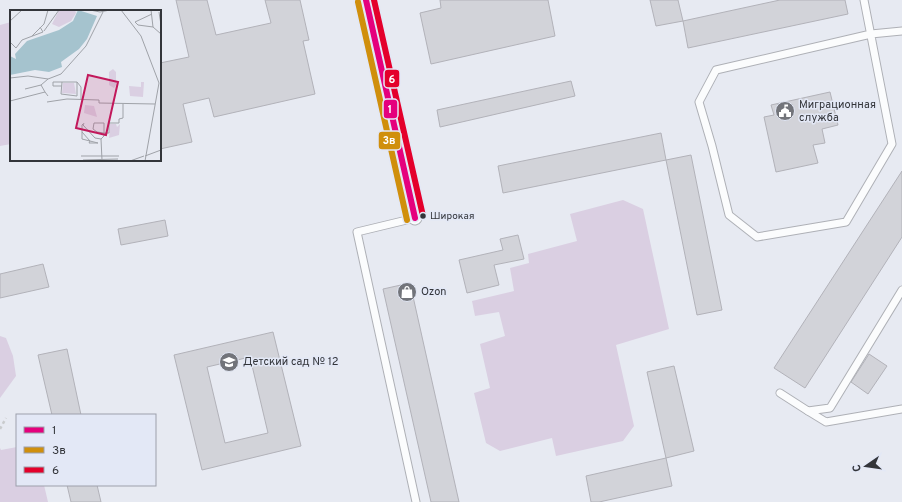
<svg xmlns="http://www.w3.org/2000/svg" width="902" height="502" font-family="Overpass,sans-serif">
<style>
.green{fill:#dacfe2}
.building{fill:#d2d3d9;stroke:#b2b2b9;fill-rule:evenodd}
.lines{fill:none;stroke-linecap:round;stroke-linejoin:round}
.service-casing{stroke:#aeb0b6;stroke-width:9}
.minor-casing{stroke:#aeb0b6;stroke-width:15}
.path{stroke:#c9cbcd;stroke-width:2.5;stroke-dasharray:3 3;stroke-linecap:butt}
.service{stroke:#fbfcfd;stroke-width:7}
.minor{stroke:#fbfcfd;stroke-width:13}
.bus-1-casing{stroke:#e3e8f6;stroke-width:9}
.bus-2-casing{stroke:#e3e8f6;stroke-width:9}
.bus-3-casing{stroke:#e3e8f6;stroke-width:9}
.bus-1{stroke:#e5007d;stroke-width:6}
.bus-2{stroke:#d08f0c;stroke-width:6}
.bus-3{stroke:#e4002b;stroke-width:6}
.bus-dot{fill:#33353a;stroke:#e3e8f6;stroke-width:1.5}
.labels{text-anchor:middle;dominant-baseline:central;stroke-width:3;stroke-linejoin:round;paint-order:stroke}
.bus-label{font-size:10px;fill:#33353a;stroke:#e3e8f6;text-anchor:start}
.poi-label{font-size:11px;fill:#33353a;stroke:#e3e8f6;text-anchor:start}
.inset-road{fill:none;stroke:#9fa2a8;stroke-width:1}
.view{fill:#c2185b;fill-opacity:0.15;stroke:#c2185b;stroke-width:2}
.inset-edge{fill:none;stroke:#33353a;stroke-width:2}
.line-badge{stroke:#e3e8f6;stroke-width:1.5}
.badge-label{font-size:11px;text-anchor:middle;font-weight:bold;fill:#fff}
</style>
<rect width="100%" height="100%" fill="#e7eaf2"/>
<g class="green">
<path d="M 11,22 L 11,144 L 0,146 L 0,25 Z"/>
<path d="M 623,200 L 643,209 L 669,329 L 616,345 L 634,426 L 623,441 L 556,456 L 552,438 L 500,451 L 486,443 L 474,393 L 490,388 L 480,344 L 505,336 L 499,312 L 475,316 L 472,301 L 514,291 L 510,268 L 529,263 L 528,254 L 577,241 L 570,214 Z"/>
<path d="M 0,336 L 6,338 L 13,356 L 16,376 L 0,398 Z"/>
<path d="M 17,447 L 17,485 L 44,485 L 48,502 L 0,502 L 0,448 L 1,450 Z"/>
</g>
<g class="building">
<path d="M 176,0 L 207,0 L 216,35 L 271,23 L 265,0 L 300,0 L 309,40 L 303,41 L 315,94 L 214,117 L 209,98 L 183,104 L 192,142 L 160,149 L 160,63 L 189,57 Z"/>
<path d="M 440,0 L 548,0 L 555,36 L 431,64 L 420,13 L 441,8 Z"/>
<path d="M 650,0 L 678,0 L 683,21 L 656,26 Z"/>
<path d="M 780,0 L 845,0 L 848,14 L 688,48 L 683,21 Z"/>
<path d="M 571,81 L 575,96 L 440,127 L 437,110 Z"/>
<path d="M 830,92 L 838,125 L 822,129 L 825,143 L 813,145 L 818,163 L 776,172 L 764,117 L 774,115 L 771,105 Z"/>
<path d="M 661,133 L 666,160 L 503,193 L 498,166 Z"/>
<path d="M 691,155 L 722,310 L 697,315 L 666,160 Z"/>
<path d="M 902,171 L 902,237 L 805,388 L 774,368 Z"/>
<path d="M 165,220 L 168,236 L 121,245 L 118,229 Z"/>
<path d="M 518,235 L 524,259 L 494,265 L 499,285 L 467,293 L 459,260 L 503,250 L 500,239 Z"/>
<path d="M 43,264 L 49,287 L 0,298 L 0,274 Z"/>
<path d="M 410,283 L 459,502 L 431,502 L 383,289 Z"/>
<path d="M 273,332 L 301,446 L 202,470 L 174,355 ZM 250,357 L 268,433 L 225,443 L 207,367 Z"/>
<path d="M 67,349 L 81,415 L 52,415 L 38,355 Z"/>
<path d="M 869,354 L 887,366 L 868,394 L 851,382 Z"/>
<path d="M 674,366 L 694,451 L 666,458 L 647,372 Z"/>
<path d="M 666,458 L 672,486 L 599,502 L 591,502 L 586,476 Z"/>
<path d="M 67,485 L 97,485 L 101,502 L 71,502 Z"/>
</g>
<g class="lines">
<g class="service-casing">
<g id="service">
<path d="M 864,0 L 892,144 L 846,222 L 757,237 L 729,215 L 712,146 L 699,102 L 716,70 L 871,34 L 902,31"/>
<path d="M 415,218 L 357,232 L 416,502"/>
<path d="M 780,393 L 808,411 L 830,408 L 902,290"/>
<path d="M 808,411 L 826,422 L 902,409"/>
</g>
</g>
<g class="minor-casing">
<path id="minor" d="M 366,0 L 415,218"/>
</g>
<path class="path" d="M 0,429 L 6,418"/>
<use href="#service" class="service"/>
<use href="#minor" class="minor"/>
<g class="bus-1-casing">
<path id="bus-1" d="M 366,0 L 415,218"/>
</g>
<g class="bus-2-casing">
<path id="bus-2" d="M 358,2 L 407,220"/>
</g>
<g class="bus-3-casing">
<path id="bus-3" d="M 374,0 L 423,216"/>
</g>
<use href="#bus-1" class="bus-1"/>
<use href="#bus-2" class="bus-2"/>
<use href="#bus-3" class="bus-3"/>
</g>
<defs>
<g id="civic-disc" transform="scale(1)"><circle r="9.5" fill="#72747a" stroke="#e3e8f6"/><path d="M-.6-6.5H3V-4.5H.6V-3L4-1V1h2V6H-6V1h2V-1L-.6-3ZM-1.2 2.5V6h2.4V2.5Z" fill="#fff"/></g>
<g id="shop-disc" transform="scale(1)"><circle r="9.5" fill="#72747a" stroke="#e3e8f6"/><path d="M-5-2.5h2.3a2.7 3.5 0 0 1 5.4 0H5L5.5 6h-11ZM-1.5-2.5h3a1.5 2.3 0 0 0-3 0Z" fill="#fff"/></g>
<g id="school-disc" transform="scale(1)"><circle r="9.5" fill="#72747a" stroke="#e3e8f6"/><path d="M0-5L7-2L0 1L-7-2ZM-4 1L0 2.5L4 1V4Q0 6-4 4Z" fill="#fff"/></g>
</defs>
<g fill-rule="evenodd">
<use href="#civic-disc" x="785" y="111"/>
<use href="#shop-disc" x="407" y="292"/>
<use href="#school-disc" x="229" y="362"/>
</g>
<circle class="bus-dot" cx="423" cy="216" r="3.5"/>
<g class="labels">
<g class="bus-label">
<text x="430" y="216">Широкая</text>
</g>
<g class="poi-label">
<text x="799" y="105">Миграционная<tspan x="799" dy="13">служба</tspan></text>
<text x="421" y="292">Ozon</text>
<text x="243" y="362">Детский сад № 12</text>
</g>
</g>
<g transform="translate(10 10)">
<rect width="151" height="151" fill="#e7eaf2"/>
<path d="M 49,0 L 65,0 L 66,3 L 61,11 L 49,17 L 42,14 ZM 103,59 L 106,62 L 106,75 L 104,78 L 99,75 L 99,62 ZM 131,72 L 134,72 L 133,87 L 120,86 L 119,76 L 131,77 ZM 53,73 L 64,73 L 66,84 L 52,83 ZM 75,95 L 84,96 L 87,107 L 74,103 ZM 100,114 L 106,114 L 107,117 L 110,114 L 109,125 L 99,128 Z" fill="#dacfe2"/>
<path d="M 68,0 L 87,6 L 77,29 L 69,39 L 51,52 L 52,57 L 39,62 L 25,60 L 0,65 L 0,46 L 6,49 L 5,44 L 17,31 L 49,20 L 63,11 Z" fill="#a5c3ce"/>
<path class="inset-road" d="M 80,0 L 90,2 L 100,0M 111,0 L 131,26 L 149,73 L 135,151M 141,0 L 143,17M 149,2 L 151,15M 142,4 L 125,12 L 128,15 L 143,17 L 151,24M 0,11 L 12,0M 34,21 L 49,0M 22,26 L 34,14 L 38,0M 0,32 L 6,38 L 12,30 L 33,22 L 30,17M 0,68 L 18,66 L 38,69M 52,72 L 51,84 L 67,86 L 67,72M 67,72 L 71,77 L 71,90M 52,76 L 43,76 L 43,72 L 67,72M 15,79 L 31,75M 35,82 L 31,75 L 38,69 L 51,64 L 76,36 L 93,2M 0,91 L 35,82 L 38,86M 37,92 L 57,89 L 89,90 L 89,93 L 145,94M 74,113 L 73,115 L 85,128 L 91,129M 72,122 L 80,131 L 72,129 L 72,115 L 73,114M 80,131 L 88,133 L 79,133 ZM 71,146 L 109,146M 135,146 L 151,140M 73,150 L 108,149M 92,150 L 91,129 L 94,126 L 94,113 L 84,113 L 83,119 L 87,122 L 94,123 L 99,123 L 99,113 L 109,113 L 109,109 L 113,108 L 113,94M 120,151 L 134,146"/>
<path class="view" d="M 78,65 L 108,72 L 96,125 L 66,118 Z"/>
<rect width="151" height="151" class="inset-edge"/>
</g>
<g class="line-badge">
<rect x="384" y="69" width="16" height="19" rx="4" fill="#e4002b"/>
<rect x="383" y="99" width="15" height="20" rx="4" fill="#e5007d"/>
<rect x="378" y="131" width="23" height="19" rx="4" fill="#d08f0c"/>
</g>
<g class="badge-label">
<text x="392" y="83">6</text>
<text x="390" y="113">1</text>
<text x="389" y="144">3в</text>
</g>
<rect x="16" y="414" width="140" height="72" fill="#e3e8f6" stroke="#9da0ab"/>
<rect x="24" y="427" width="20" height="6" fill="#e5007d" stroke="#9da0ab"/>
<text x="52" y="434" font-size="12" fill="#33353a">1</text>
<rect x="24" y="447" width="20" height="6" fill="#d08f0c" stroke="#9da0ab"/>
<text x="52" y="454" font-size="12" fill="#33353a">3в</text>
<rect x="24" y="467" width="20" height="6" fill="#e4002b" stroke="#9da0ab"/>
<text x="52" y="474" font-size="12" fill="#33353a">6</text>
<g transform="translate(866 466) rotate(257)" stroke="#e3e8f6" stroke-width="3" paint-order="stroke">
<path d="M0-3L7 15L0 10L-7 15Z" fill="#33353a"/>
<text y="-6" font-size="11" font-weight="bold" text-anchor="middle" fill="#33353a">С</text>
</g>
</svg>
